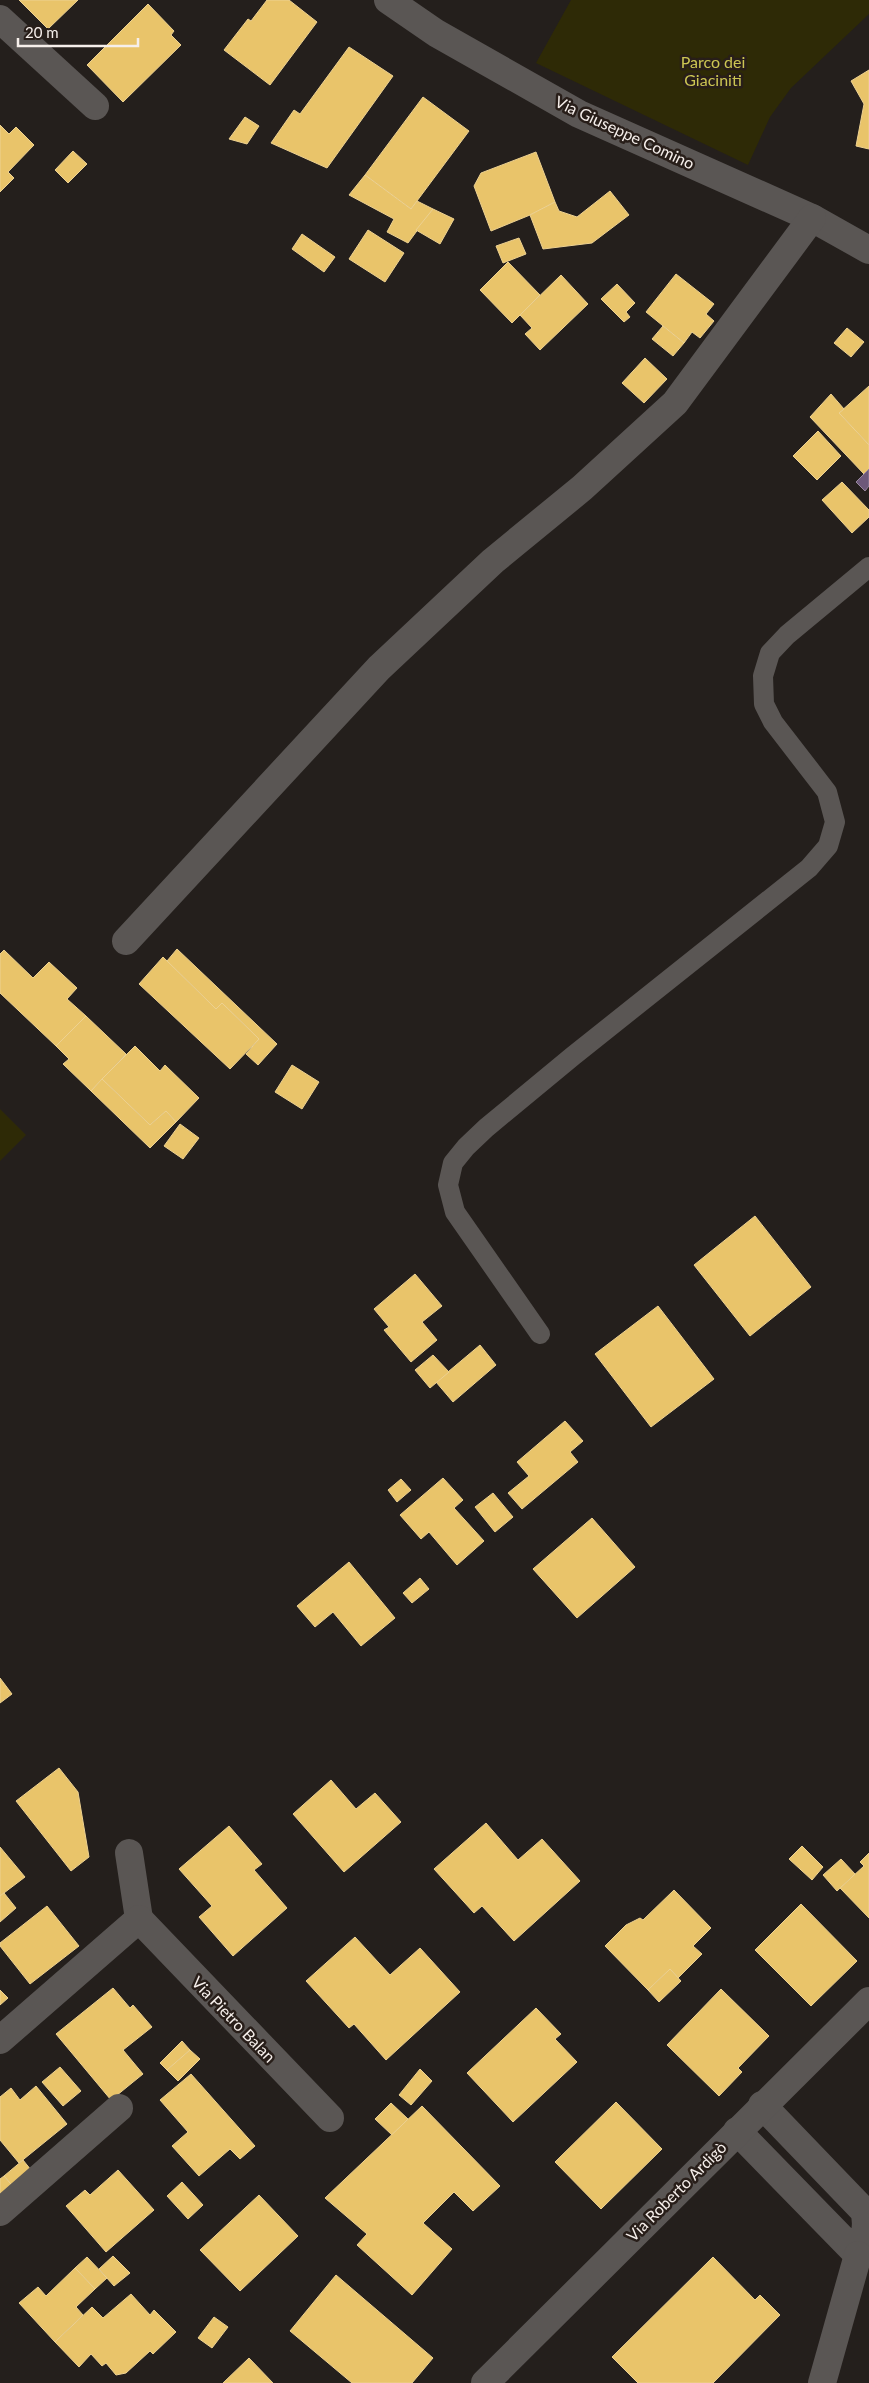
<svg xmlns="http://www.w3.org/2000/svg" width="869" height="2383" font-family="Lato,sans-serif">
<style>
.green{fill:#2e2a06}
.homes{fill:#e9c46a;stroke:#edd191}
.offices{fill:#6d597a;stroke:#96869c}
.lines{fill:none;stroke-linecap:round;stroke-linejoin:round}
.service{stroke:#5a5654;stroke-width:20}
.minor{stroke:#5a5654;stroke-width:28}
.labels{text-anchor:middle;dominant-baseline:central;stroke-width:5;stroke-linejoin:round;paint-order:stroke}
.park-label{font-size:16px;fill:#ccc553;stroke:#281e19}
.street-label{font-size:16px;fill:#f6efeb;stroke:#281e19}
</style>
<rect width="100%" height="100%" fill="#241f1c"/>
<g class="green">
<path d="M 571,0 L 869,0 L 869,14 L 791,88 L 770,117 L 748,165 L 536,63 Z"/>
<path d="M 0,1109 L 26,1135 L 0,1161 Z"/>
</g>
<g class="homes">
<path d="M 19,0 L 78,0 L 48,29 Z"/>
<path d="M 267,0 L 289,0 L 317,22 L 270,85 L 224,50 L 248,19 L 251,21 Z"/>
<path d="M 148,4 L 174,31 L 171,35 L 181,45 L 123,102 L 87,65 Z"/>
<path d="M 349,47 L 393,76 L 327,168 L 271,143 L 294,110 L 300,114 Z"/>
<path d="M 869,70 L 869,149 L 856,146 L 864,104 L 851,81 Z"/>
<path d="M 423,97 L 469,131 L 411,209 L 365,175 Z"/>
<path d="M 245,117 L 259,126 L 247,144 L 229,139 Z"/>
<path d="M 0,125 L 9,134 L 16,127 L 34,145 L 8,172 L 14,178 L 0,192 Z"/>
<path d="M 73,151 L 87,164 L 68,183 L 55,170 Z"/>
<path d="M 536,152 L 555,202 L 530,215 L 491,231 L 474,186 L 481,173 Z"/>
<path d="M 365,175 L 411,209 L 417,201 L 433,209 L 408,243 L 387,232 L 394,219 L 349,195 Z"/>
<path d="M 610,191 L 629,215 L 592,243 L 543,249 L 530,215 L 555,202 L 559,211 L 577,217 Z"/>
<path d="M 433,209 L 454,219 L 440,244 L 416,230 Z"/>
<path d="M 368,230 L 404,253 L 385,282 L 349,259 Z"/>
<path d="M 302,234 L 335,257 L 324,272 L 292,249 Z"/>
<path d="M 519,238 L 526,254 L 503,263 L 496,246 Z"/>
<path d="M 508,262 L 540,295 L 512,323 L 480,290 Z"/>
<path d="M 676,274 L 714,304 L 706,314 L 714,321 L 700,338 L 692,332 L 684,343 L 646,312 Z"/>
<path d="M 561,275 L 588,304 L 540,350 L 525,334 L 532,328 L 520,315 Z"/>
<path d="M 617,284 L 635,303 L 626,312 L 630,317 L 624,322 L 601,299 Z"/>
<path d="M 663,326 L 684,343 L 673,356 L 652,339 Z"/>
<path d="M 847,328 L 864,342 L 851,357 L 834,343 Z"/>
<path d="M 645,358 L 667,379 L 644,403 L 622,383 Z"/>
<path d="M 869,386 L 869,445 L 839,413 Z"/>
<path d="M 831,394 L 844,409 L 839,413 L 869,445 L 869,469 L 864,474 L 810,417 Z"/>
<path d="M 818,431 L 841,456 L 817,480 L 793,456 Z"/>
<path d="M 842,482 L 869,510 L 869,517 L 852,533 L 822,500 Z"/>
<path d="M 177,949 L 277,1044 L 258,1065 L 246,1054 L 259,1039 L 222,1003 L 216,1009 L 167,961 Z"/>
<path d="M 4,950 L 33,978 L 49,962 L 77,988 L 67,999 L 86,1016 L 56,1046 L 0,993 L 0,954 Z"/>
<path d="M 163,957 L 216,1009 L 222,1003 L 259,1039 L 230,1069 L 139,984 Z"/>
<path d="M 86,1016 L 126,1054 L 91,1091 L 63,1064 L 69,1059 L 56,1046 Z"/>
<path d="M 135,1046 L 160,1071 L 165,1065 L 199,1098 L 176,1122 L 166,1111 L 150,1125 L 102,1079 Z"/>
<path d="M 292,1065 L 319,1082 L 302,1109 L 275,1092 Z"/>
<path d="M 102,1079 L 150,1125 L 166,1111 L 176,1122 L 150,1148 L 91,1091 Z"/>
<path d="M 180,1124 L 199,1138 L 183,1159 L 164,1146 Z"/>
<path d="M 755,1216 L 811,1287 L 750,1336 L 694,1265 Z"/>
<path d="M 415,1274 L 442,1306 L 422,1322 L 437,1340 L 411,1362 L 384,1330 L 389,1327 L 374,1309 Z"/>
<path d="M 658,1306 L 714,1379 L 651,1427 L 595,1354 Z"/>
<path d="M 480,1345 L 496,1365 L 453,1402 L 436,1382 Z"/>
<path d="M 433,1355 L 449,1372 L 430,1388 L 415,1370 Z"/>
<path d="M 565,1421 L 583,1441 L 570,1452 L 578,1462 L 522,1509 L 508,1493 L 529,1476 L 517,1462 Z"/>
<path d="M 443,1478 L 463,1500 L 454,1508 L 484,1541 L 457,1565 L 429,1532 L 421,1539 L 400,1515 Z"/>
<path d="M 401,1479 L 411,1490 L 397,1502 L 388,1490 Z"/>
<path d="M 493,1493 L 513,1517 L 495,1532 L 475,1507 Z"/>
<path d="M 592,1518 L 635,1567 L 577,1618 L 533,1569 Z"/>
<path d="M 349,1562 L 395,1618 L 361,1646 L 333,1612 L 315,1627 L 297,1606 Z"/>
<path d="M 420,1578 L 429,1589 L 412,1603 L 403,1593 Z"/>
<path d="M 0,1678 L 12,1694 L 0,1703 Z"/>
<path d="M 59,1768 L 78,1792 L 89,1857 L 71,1871 L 16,1801 Z"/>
<path d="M 331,1780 L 356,1809 L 375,1793 L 401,1822 L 344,1872 L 293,1814 Z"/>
<path d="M 486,1823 L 518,1860 L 542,1839 L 580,1881 L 514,1941 L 482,1906 L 474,1913 L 434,1869 Z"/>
<path d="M 229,1826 L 262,1864 L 254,1870 L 287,1908 L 233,1956 L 199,1917 L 212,1906 L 179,1869 Z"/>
<path d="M 802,1846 L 823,1867 L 812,1880 L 789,1859 Z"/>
<path d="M 0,1847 L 25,1877 L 0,1896 Z"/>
<path d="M 869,1853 L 869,1918 L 840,1888 L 864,1866 L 860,1862 Z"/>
<path d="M 841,1859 L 855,1874 L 837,1891 L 823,1875 Z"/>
<path d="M 674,1890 L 711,1928 L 693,1946 L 702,1954 L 678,1978 L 670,1969 L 648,1990 L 605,1946 L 626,1925 L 640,1918 L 643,1920 Z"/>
<path d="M 4,1893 L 16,1908 L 0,1922 L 0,1896 Z"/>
<path d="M 801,1904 L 857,1961 L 811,2006 L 755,1950 Z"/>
<path d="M 47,1906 L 79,1946 L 30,1984 L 0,1946 L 0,1943 Z"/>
<path d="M 355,1937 L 390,1975 L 420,1948 L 460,1992 L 386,2060 L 354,2024 L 349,2028 L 306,1981 Z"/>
<path d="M 670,1969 L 681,1981 L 659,2002 L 648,1990 Z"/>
<path d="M 113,1988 L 130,2008 L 133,2005 L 152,2027 L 123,2050 L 143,2074 L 111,2100 L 56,2034 Z"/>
<path d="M 721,1989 L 769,2036 L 738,2068 L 742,2072 L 719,2096 L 667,2045 Z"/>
<path d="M 0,1990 L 8,1998 L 0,2005 Z"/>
<path d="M 536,2008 L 561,2034 L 555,2039 L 577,2062 L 513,2122 L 467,2073 Z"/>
<path d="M 182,2041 L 190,2050 L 167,2070 L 160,2063 Z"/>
<path d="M 190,2050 L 200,2059 L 178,2081 L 167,2070 Z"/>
<path d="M 60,2067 L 81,2091 L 63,2106 L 42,2082 Z"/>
<path d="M 420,2069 L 432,2081 L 411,2105 L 399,2095 Z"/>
<path d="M 191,2074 L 255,2146 L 240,2159 L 230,2149 L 199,2176 L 172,2146 L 188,2132 L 160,2100 Z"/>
<path d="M 36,2086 L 67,2124 L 19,2163 L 0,2140 L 0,2097 L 11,2088 L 20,2100 Z"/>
<path d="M 616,2102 L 662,2149 L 601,2209 L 555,2162 Z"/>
<path d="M 391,2103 L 408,2119 L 392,2135 L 375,2119 Z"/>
<path d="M 422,2106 L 500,2186 L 473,2211 L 454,2192 L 423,2223 L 452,2249 L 412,2295 L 357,2245 L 367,2234 L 325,2198 Z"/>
<path d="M 23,2160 L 35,2175 L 16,2190 L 4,2176 Z"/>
<path d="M 118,2170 L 154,2210 L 106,2252 L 66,2206 L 85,2190 L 90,2195 Z"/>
<path d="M 4,2176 L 16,2190 L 0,2204 L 0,2179 Z"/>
<path d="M 182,2182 L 203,2205 L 188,2219 L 167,2196 Z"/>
<path d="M 259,2195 L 298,2236 L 240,2291 L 200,2250 Z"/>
<path d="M 113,2256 L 130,2273 L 114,2286 L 99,2269 Z"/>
<path d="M 87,2257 L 107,2278 L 95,2289 L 75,2268 Z"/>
<path d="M 713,2257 L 755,2300 L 760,2295 L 780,2315 L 713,2383 L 638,2383 L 612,2357 Z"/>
<path d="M 75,2268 L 95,2289 L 76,2307 L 83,2315 L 55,2342 L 19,2303 L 38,2287 L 46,2296 Z"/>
<path d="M 336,2275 L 433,2358 L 412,2383 L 352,2383 L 290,2331 Z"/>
<path d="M 131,2294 L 150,2315 L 154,2310 L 176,2332 L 153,2354 L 150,2351 L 126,2373 L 116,2375 L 106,2363 L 102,2366 L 91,2354 L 79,2367 L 55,2342 L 92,2307 L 103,2318 Z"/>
<path d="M 214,2317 L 228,2327 L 212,2348 L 198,2338 Z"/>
<path d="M 249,2358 L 273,2383 L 223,2383 Z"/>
</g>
<path class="offices" d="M 869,469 L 869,486 L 865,491 L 856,482 Z"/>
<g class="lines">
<path class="service" d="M 540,1334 L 455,1212 L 448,1185 L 453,1163 L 466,1147 L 486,1128 L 573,1056 L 809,868 L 828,846 L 835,822 L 827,792 L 773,722 L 764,704 L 763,676 L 770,653 L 787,635 L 869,567"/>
<g class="minor">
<path d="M 388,0 L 436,33 L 579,114 L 812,218 L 869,250"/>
<path d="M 0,19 L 95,106"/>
<path d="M 126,941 L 379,668 L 493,561 L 582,488 L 675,403 L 812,218"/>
<path d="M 129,1853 L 139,1919"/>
<path d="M 0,2040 L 139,1919 L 330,2118"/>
<path d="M 737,2131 L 858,2255 C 863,2240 869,2227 864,2211 L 762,2105"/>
<path d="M 0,2212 L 119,2108"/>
<path d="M 485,2383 L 869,2001"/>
<path d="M 822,2383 L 858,2255"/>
</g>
</g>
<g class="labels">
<g class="park-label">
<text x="713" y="61">Parco dei<tspan x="713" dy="18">Giaciniti</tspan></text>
</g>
<g class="street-label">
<text transform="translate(625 132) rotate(25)">Via Giuseppe Comino</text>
<text transform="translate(234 2019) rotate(46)">Via Pietro Balan</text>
<text transform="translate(676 2191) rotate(-45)">Via Roberto Ardigò</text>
</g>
</g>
<path d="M18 38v8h120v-8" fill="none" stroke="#f6efeb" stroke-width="2.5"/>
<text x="25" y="38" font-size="15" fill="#f6efeb" stroke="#281e19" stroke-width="4" paint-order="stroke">20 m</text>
</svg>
